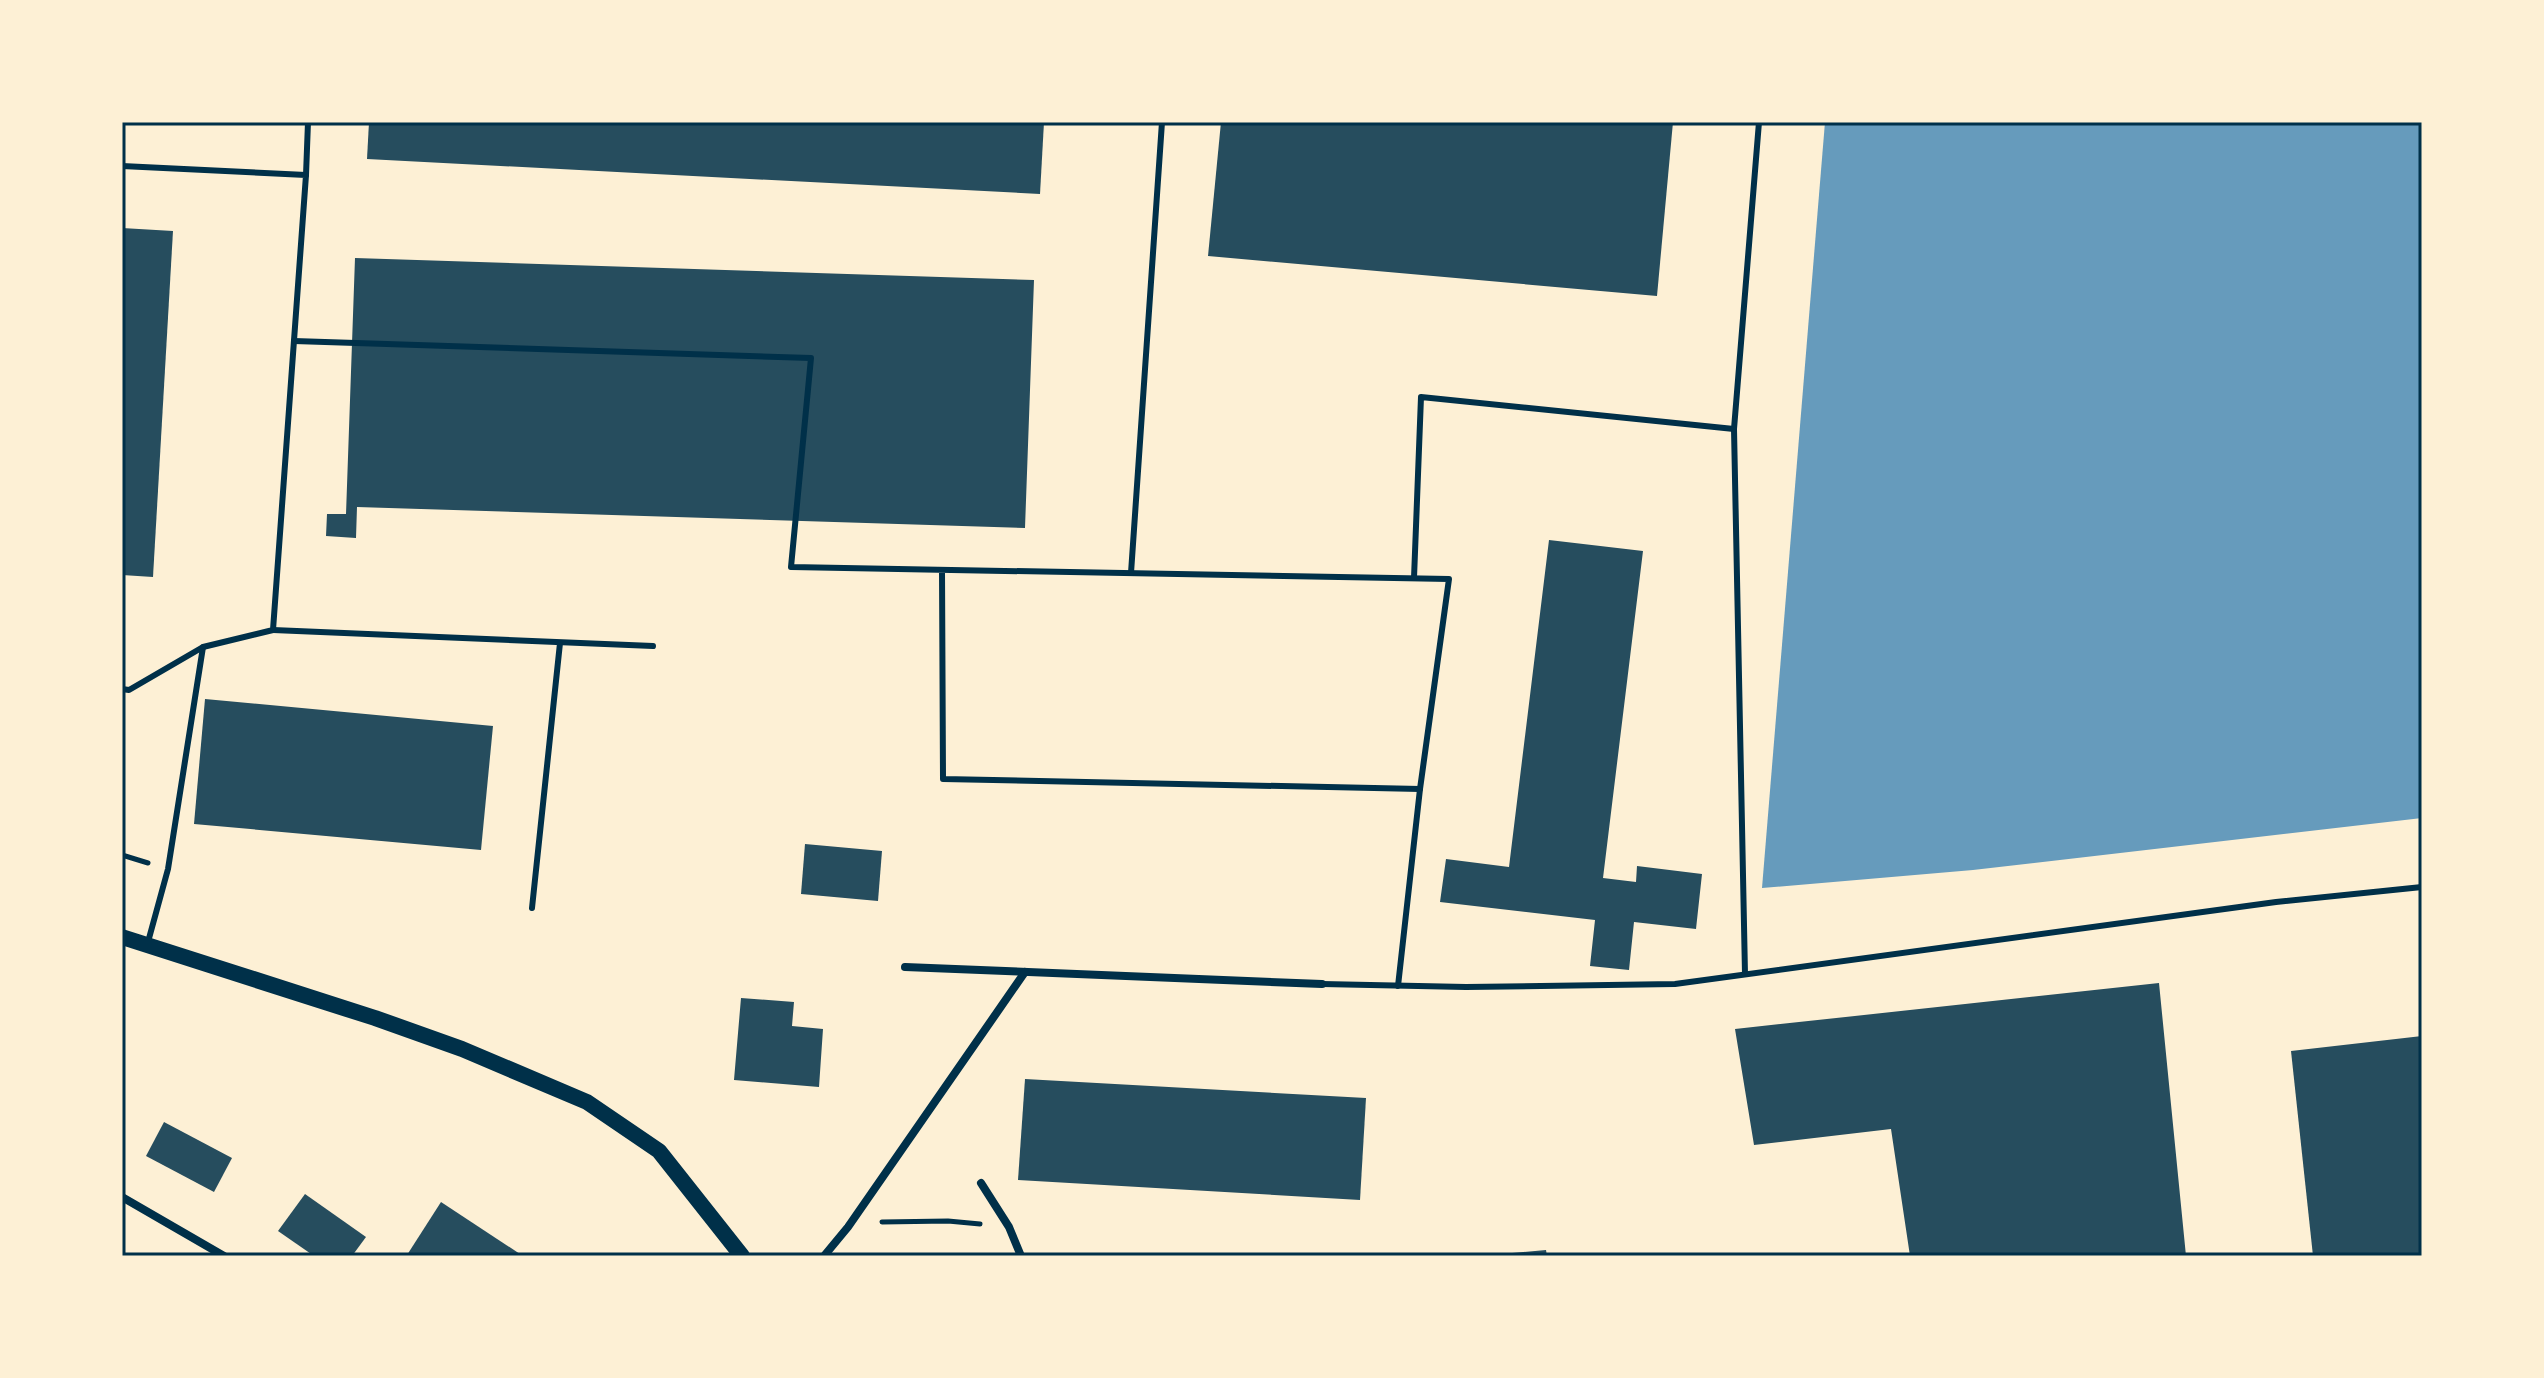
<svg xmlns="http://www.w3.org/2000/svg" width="2544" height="1378" font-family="'Noto Sans',sans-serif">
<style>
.water{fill:#669bbc}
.building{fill:#264d5e}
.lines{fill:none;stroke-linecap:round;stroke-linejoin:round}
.path{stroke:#003049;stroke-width:5}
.service{stroke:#003049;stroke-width:6}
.minor{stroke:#003049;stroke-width:8}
.secondary{stroke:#003049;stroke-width:16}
.neatline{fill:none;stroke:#003049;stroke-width:3}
</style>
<rect width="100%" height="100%" fill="#fdf0d5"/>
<path class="water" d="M 1825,122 L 2422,122 L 2422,818 L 1973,870 L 1762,888 Z"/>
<g class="building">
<path d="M 369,122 L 1044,122 L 1040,194 L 367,159 Z"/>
<path d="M 1221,122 L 1673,122 L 1657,296 L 1208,256 Z"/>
<path d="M 122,228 L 173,231 L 153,577 L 122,575 Z"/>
<path d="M 355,258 L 1034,280 L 1025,528 L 357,507 L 356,538 L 326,536 L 327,514 L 346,514 Z"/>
<path d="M 1549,540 L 1643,551 L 1603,878 L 1636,882 L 1637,866 L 1702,874 L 1696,929 L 1634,922 L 1629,970 L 1590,966 L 1595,920 L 1440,902 L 1446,859 L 1509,867 Z"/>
<path d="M 205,699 L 493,726 L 481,850 L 194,824 Z"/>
<path d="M 805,844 L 882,851 L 878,901 L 801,894 Z"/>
<path d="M 2159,983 L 2186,1256 L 1910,1256 L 1891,1129 L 1754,1145 L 1735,1029 Z"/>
<path d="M 741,998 L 794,1002 L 792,1026 L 823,1029 L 819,1087 L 734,1080 Z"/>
<path d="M 2422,1036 L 2422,1256 L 2313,1256 L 2291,1051 Z"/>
<path d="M 1025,1079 L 1366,1098 L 1360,1200 L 1018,1180 Z"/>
<path d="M 164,1122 L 232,1158 L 214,1192 L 146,1156 Z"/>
<path d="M 305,1194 L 366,1237 L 352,1256 L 314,1256 L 278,1231 Z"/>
<path d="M 441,1202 L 523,1256 L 407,1255 Z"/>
<path d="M 1546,1250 L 1547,1256 L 1502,1256 L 1501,1254 Z"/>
</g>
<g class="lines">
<g class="path">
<path d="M 122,855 L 148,863"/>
<path d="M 882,1222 L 948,1221 L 980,1224"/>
</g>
<g class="service">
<path d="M 122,166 L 306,175 L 273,630 L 203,647 L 129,690 L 122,689"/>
<path d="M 306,175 L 308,122"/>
<path d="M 294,341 L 811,358 L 791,567 L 1449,579 L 1420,789 L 943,779 L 942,570"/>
<path d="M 1734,429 L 1745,974"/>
<path d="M 1131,573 L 1162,122"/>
<path d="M 1414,578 L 1421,397 L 1734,429 L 1759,122"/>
<path d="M 273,630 L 653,646"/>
<path d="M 532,908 L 560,643"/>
<path d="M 148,942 L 168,869 L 203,647"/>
<path d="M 1322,984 L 1466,987 L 1675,984 L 2276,902 L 2422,887"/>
<path d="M 1398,986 L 1420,789"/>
</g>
<g class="minor">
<path d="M 905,967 L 1322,984"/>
<path d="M 981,1183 L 1009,1227 L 1021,1256"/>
<path d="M 122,1197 L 224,1256"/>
<path d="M 824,1256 L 848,1227 L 1025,972"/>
</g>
<path class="secondary" d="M 122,937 L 375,1018 L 462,1049 L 587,1102 L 659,1151 L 742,1256"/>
</g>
<rect width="2544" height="1378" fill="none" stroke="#fdf0d5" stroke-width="248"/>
<rect x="124" y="124" width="2296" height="1130" class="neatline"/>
</svg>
